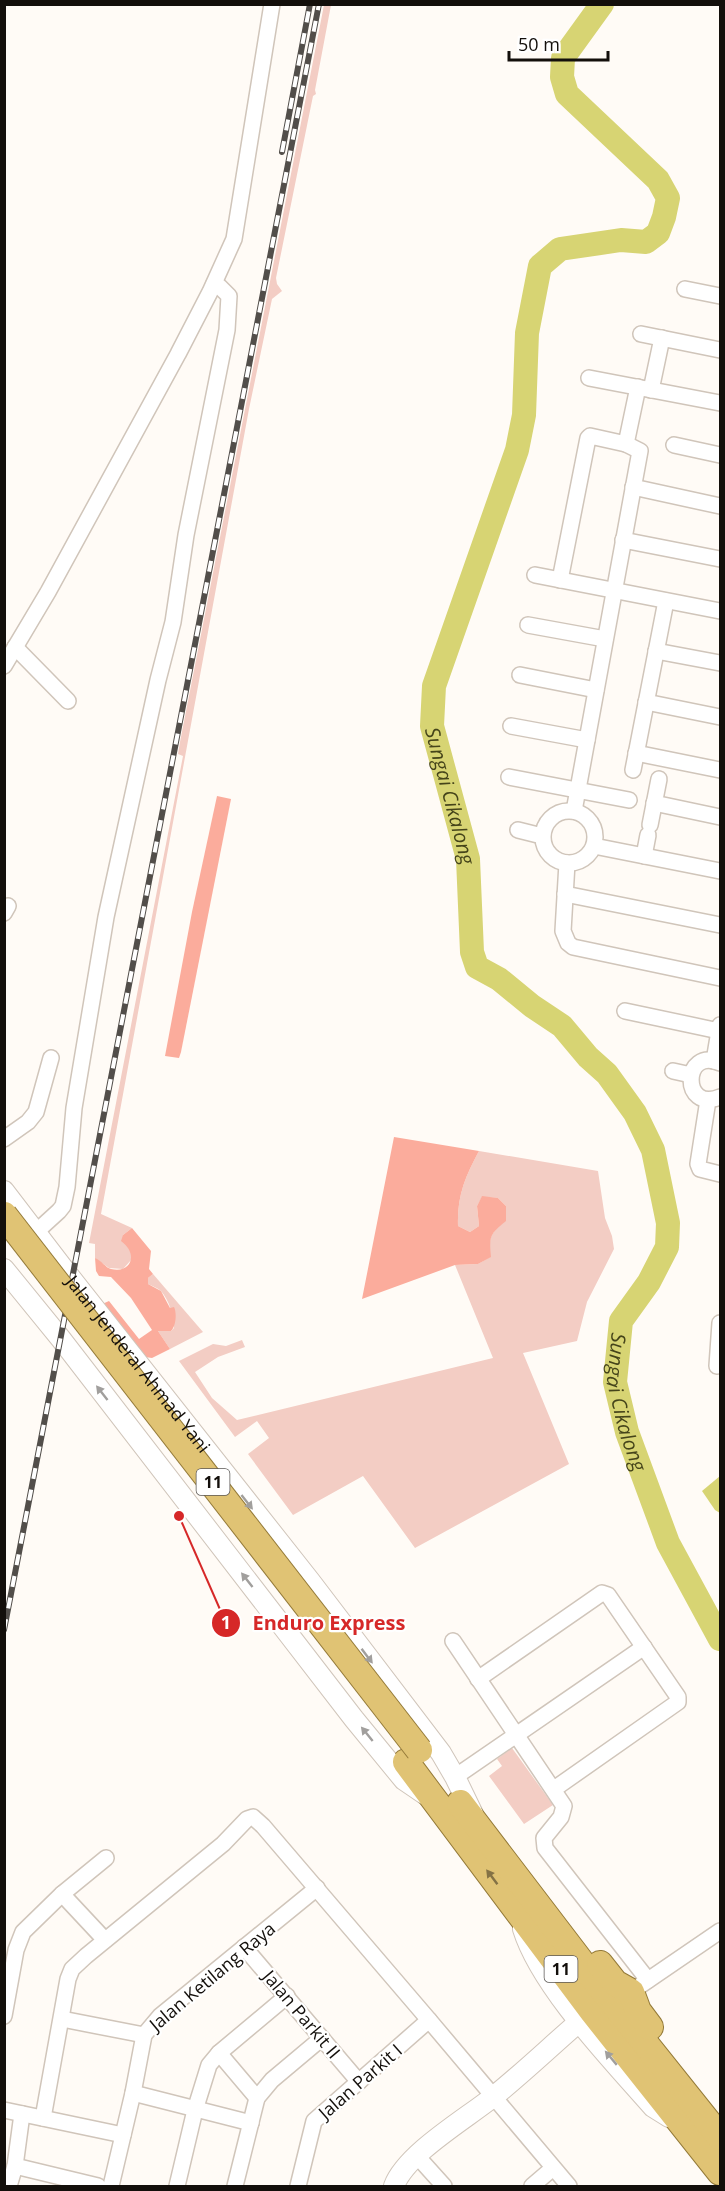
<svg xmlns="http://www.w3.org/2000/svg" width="725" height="2191" font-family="'Open Sans',sans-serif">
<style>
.green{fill:#f3cdc4}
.forest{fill:#fbac9c}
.water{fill:#d7d473}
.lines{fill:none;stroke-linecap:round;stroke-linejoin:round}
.river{stroke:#d7d473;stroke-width:24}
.minor-casing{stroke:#d0c5ba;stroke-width:18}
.tertiary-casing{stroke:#d0c5ba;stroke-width:22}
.trunk-casing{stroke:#947a38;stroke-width:28}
.minor{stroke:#fff;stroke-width:15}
.tertiary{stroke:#fff;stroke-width:20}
.trunk{stroke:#e0c374;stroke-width:26}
.rail-casing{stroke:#524e4a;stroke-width:6}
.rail{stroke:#fff;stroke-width:4;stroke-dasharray:11;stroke-linecap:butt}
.trunk-bridge-casing{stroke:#947a38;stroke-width:28;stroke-linecap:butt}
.trunk-bridge{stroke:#e0c374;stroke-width:26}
.oneway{fill:#a19f9d}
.oneway2{fill:#847245}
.labels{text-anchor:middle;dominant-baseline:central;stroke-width:4.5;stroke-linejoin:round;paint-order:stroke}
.shield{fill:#fff;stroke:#5a5754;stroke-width:1.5}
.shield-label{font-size:16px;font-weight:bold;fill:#130f0b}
.street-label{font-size:18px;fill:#130f0b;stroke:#fff}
.water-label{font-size:20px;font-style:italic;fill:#45441a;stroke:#fff}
.leader{fill:none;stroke:#d62828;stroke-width:2}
.callout-dot{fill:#d62828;stroke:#fff;stroke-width:2}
.mark-label{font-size:18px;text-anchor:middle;font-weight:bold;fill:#fff}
.callout-label{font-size:20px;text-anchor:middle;font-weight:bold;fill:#d62828;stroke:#fff;stroke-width:4.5;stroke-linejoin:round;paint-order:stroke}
</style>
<rect width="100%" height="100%" fill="#fffbf6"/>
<g class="green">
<path d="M 324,5 L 331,5 L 315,90 L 316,94 L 313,96 L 276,278 L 277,284 L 282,291 L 272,299 L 249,409 L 101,1214 L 132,1228 L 123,1235 C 125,1244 132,1250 132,1259 L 123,1269 L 109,1268 L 95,1258 L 95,1244 L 89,1243 L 183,756 L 178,754 L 180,742 Z"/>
<path d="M 479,1151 L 598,1171 L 605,1218 L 612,1236 L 614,1249 L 587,1302 L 577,1341 L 523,1353 L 569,1464 L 415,1548 L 363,1476 L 293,1515 L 248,1454 L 269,1438 L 257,1421 L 235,1437 L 179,1361 L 213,1344 L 226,1346 L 242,1340 L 245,1347 L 218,1357 L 195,1372 L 212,1398 L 237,1420 L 493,1358 L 455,1265 L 478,1264 L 490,1257 C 489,1236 490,1234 506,1220 L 506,1206 L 498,1198 L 482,1197 L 477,1206 L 479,1226 L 470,1232 L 458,1226 C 457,1196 465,1177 479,1151 Z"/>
<path d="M 153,1274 L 203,1332 L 170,1349 L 158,1331 L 171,1331 L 174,1328 C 174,1316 169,1300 161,1291 C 158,1288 152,1286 148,1284 L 148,1278 Z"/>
<path d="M 512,1748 L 553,1805 L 524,1824 L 489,1776 L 502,1766 L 497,1759 Z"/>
</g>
<g class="forest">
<path d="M 217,796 L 231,799 L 181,1052 L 179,1058 L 165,1056 L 192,912 Z"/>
<path d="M 394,1137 L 479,1151 C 465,1177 457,1196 458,1226 L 470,1232 L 479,1226 L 477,1206 L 482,1196 L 498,1198 L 506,1206 L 506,1221 C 490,1234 489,1236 491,1257 L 478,1264 L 455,1265 L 362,1299 Z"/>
<path d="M 132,1228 L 151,1251 L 149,1269 L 153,1274 L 148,1278 L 148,1284 L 161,1291 L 170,1308 L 174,1307 C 177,1313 176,1326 171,1331 L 158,1331 L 170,1349 L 152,1358 L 145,1357 L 100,1305 L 109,1301 L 139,1339 L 152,1330 L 131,1298 L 111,1277 L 99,1276 L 96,1271 L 95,1258 C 101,1260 106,1268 111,1269 C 131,1274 139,1254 121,1241 L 123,1235 Z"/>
</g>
<path class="water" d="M 720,1476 L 720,1513 L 715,1510 L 702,1491 Z"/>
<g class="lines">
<path class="river" id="s1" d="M 602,4 L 563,58 L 562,77 L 567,94 L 658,180 L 668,198 L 664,217 L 658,233 L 646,242 L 621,240 L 560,249 L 540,266 L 527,333 L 524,415 L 517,450 L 434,686 L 432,726 L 468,859 L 472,952 L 477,967 L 499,979 L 532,1006 L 562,1026 L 588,1057 L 607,1074 L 635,1113 L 653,1150 L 668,1223 L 667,1247 L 649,1282 L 621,1321 L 615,1382 L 627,1432 L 668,1543 L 720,1639"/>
<g class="minor-casing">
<g id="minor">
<path d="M 685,289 L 720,296"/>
<path d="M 641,334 L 720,350"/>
<path d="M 589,378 L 720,403"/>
<path d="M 651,390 L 662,338"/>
<path d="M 674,445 L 720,455"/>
<path d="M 633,487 L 720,506"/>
<path d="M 623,540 L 720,559"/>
<path d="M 535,575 L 720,611"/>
<path d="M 560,580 L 588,438 L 590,436 L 626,444 L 638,387"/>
<path d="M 528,625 L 605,639"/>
<path d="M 15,647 L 68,701"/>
<path d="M 656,651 L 720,663"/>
<path d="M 4,666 L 48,592 L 178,354 L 210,292 L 234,239 L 272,4"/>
<path d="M 520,675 L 596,690"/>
<path d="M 646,702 L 720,717"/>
<path d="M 511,726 L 587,740"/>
<path d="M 636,753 L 720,770"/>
<path d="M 633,770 L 666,601"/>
<path d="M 509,777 L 629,800"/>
<path d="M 654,803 L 720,817"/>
<circle cx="569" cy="837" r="26"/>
<path d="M 574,811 L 640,451 L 626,444"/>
<path d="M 650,825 L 659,779"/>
<path d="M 518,830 L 542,836"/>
<path d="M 594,846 L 720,871"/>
<path d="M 644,856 L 648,835"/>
<path d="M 567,863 L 563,931 L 568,943 L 573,947 L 720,978"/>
<path d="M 565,894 L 720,925"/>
<path d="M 4,913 L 8,906"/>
<path d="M 625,1011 L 719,1031"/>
<path d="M 714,1061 L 720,1025"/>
<path d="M 720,1063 C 682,1046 681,1113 720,1097"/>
<path d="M 673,1071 L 691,1075"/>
<path d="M 708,1100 L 698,1164 L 700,1169 L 720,1174"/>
<path d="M 4,1139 L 28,1122 L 36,1112 L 51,1058"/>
<path d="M 36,1232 L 59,1211 L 63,1206 L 67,1187 L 74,1108 L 106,917 L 158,680 L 173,622 L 186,535 L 227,330 L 229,296 L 220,287 L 214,284"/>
<path d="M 717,1366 L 720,1323"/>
<path d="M 453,1641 L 564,1806 L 561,1817 L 544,1838 L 545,1848 L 648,1980"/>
<path d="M 478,1679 L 602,1593 L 608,1595 L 678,1697 L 678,1702 L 554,1789"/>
<path d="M 455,1777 L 644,1647"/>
<path d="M 62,1894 L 105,1940"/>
<path d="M 244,1947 L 359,2082"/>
<path d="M 641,1985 L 720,1931"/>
<path d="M 4,2016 L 16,1950 L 23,1932 L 62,1894 L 106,1858"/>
<path d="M 62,2019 L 144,2035"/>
<path d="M 219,2053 L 257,2098"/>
<path d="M 133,2093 L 251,2123"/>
<path d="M 4,2110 L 123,2135"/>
<path d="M 43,2118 L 68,1979 L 72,1969 L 86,1956 L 223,1844 L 247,1819 L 253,1817 L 263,1826 L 429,2020 L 569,2186"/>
<path d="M 417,2156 L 444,2186"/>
<path d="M 15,2166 L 22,2114"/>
<path d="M 9,2186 L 15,2166 L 98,2186"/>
<path d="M 111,2186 L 133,2093 L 144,2035 L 160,2016 L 317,1888"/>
<path d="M 177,2186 L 195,2110 L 209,2065 L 219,2053 L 287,1996"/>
<path d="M 235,2186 L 257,2098 L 272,2080 L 322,2038"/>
<path d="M 298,2186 L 314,2121 L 429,2020"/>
<path d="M 532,2186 L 553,2168"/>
</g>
</g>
<g class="tertiary-casing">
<g id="tertiary">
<path id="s2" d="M 4,1191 L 66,1272 L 310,1581 L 441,1753 L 455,1777 L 473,1814"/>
<path d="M 4,1269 L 61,1339 L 354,1719 L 404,1780 L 426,1795"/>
<path d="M 523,1929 C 541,1987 612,2060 653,2107 L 669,2117"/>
<path d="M 394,2186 C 406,2154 464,2120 493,2097 C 523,2073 551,2046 580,2021"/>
</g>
</g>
<g class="trunk-casing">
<g id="trunk">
<path d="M 406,1762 L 593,2012 L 720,2172"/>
<path d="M 460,1803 L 601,1988 L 720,2137"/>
<path d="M 600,1964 L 615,1983 L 631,1992 L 638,2011 L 650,2027"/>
</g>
</g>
<use href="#minor" class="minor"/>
<use href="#tertiary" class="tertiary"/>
<use href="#trunk" class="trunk"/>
<g class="rail-casing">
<g id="rail">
<path d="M 282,152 L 310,4"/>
<path d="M 4,1630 L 319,4"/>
</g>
</g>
<use href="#rail" class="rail"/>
<g class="trunk-bridge-casing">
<path id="trunk-bridge" d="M 4,1215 L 419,1750"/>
</g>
<use href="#trunk-bridge" class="trunk-bridge"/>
</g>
<defs><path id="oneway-solid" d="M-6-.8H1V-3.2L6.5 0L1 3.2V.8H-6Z" transform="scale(1.5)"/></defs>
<g class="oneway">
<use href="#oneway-solid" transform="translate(102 1393) rotate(-128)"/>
<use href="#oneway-solid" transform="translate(247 1502) rotate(52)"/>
<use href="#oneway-solid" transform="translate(247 1580) rotate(-128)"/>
<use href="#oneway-solid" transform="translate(367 1656) rotate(53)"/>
<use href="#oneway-solid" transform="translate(367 1734) rotate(-129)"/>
<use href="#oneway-solid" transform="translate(611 2058) rotate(-130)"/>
</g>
<use class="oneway2" href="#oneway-solid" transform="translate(492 1877) rotate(-127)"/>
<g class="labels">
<g class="shield">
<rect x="196.5" y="1469" width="33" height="26" rx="4.5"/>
<rect x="544.5" y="1956" width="33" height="26" rx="4.5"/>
</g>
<g class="shield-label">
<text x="213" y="1482">11</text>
<text x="561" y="1969">11</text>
</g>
<g class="street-label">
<text stroke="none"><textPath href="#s2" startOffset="219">Jalan Jenderal Ahmad Yani</textPath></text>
<text transform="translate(212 1976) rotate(-40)">Jalan Ketilang Raya</text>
<text transform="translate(302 2014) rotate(50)">Jalan Parkit II</text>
<text transform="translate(360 2081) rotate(-41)">Jalan Parkit I</text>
</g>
<g class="water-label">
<text stroke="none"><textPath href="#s1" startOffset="962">Sungai Cikalong</textPath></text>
<text stroke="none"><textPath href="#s1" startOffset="1664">Sungai Cikalong</textPath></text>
</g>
</g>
<path class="leader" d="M179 1516L226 1623"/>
<g class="callout-dot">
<circle cx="179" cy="1516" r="6"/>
<circle cx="226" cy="1623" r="15"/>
</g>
<g class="mark-label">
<text x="226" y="1629">1</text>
</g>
<g class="callout-label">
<text x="329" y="1630">Enduro Express</text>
</g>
<rect width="725" height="2191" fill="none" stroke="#130f0b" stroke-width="12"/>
<path d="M509 51v9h99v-9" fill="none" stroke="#130f0b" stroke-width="3"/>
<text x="518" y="51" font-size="18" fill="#130f0b" stroke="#ffffff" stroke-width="4.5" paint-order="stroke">50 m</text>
</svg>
